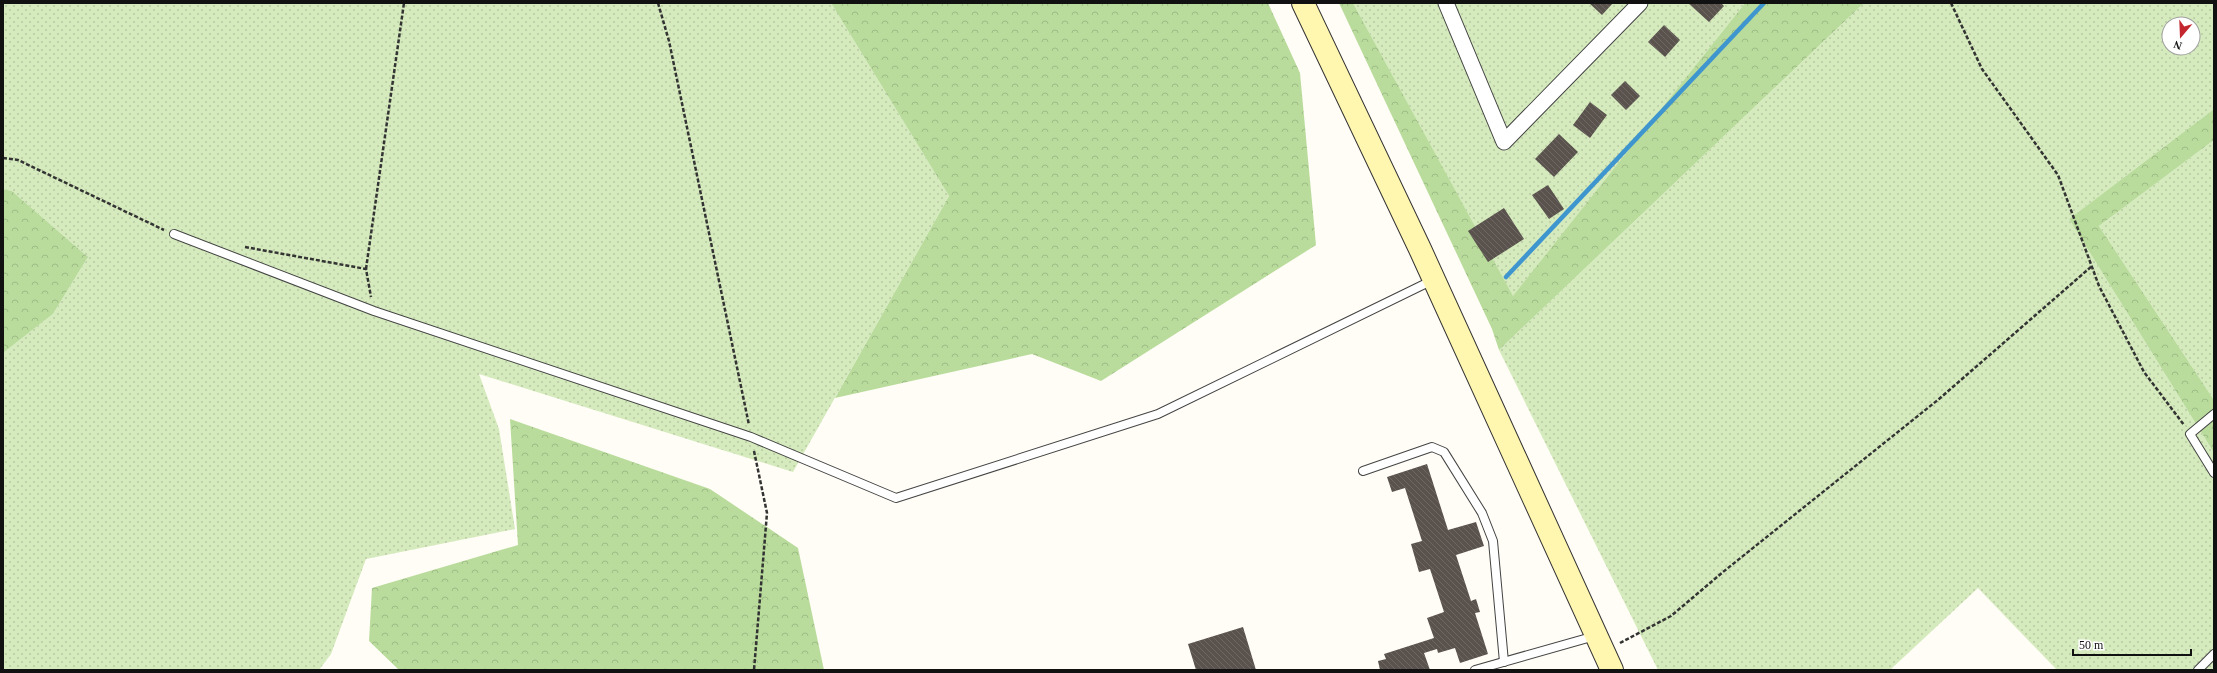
<svg xmlns="http://www.w3.org/2000/svg" width="2217" height="673" font-family="'Times New Roman',serif">
<style>
.grass{fill:url(#grass-dots);fill-rule:evenodd}
.forest{fill:url(#forest-crowns)}
.lines{fill:none;stroke-linecap:round;stroke-linejoin:round}
.stream{stroke:#3f96cf;stroke-width:4.5}
.building{fill:url(#building-back-hatch)}
.lane-casing{stroke:#444;stroke-width:10}
.street-casing{stroke:#444;stroke-width:17}
.secondary-casing{stroke:#333;stroke-width:24}
.path{stroke:#333;stroke-width:2.5;stroke-dasharray:4 2;stroke-linecap:butt}
.lane{stroke:#fff;stroke-width:8}
.street{stroke:#fff;stroke-width:15}
.secondary{stroke:#fff6b0;stroke-width:22}
</style>
<defs>
<pattern id="grass-dots" width="8" height="8" patternUnits="userSpaceOnUse"><rect width="8" height="8" fill="#d5ebbd"/><path d="M2 2h.1M6 6h.1" fill="none" stroke="#b6c8a1" stroke-width="1.8" stroke-linecap="round"/></pattern>
<pattern id="forest-crowns" width="20" height="18" patternUnits="userSpaceOnUse"><rect width="20" height="18" fill="#b9dc9c"/><path d="M2 6a3 3 0 1 1 6 0M12 15a3 3 0 1 1 6 0" fill="none" stroke="#9ebc85"/></pattern>
<pattern id="building-back-hatch" width="6" height="6" patternUnits="userSpaceOnUse"><rect width="6" height="6" fill="#5a524d"/><path d="M-1 5l2 2M0 0l6 6M5-1l2 2" fill="none" stroke="#6d6662"/></pattern>
</defs>
<rect width="100%" height="100%" fill="#fffdf5"/>
<g class="grass">
<path d="M 3,3 L 831,3 L 949,196 L 793,472 L 479,374 L 499,429 L 515,529 L 366,559 L 331,654 L 319,670 L 3,670 L 3,353 L 53,314 L 88,257 L 12,191 L 3,189 Z"/>
<path d="M 1353,3 L 1745,3 L 1513,297 Z"/>
<path d="M 1864,3 L 2214,3 L 2214,109 L 2069,219 L 2214,453 L 2214,670 L 2057,670 L 1978,588 L 1890,670 L 1658,670 L 1499,350 ZM 2169,24 L 2193,24 L 2193,48 L 2169,48 Z"/>
<path d="M 2214,140 L 2214,400 L 2099,226 Z"/>
</g>
<g class="forest">
<path d="M 831,3 L 1268,3 L 1300,73 L 1316,245 L 1101,381 L 1032,354 L 835,398 L 949,196 Z"/>
<path d="M 1339,3 L 1353,3 L 1513,296 L 1745,3 L 1864,3 L 1499,350 L 1492,329 Z"/>
<path d="M 2214,109 L 2214,140 L 2099,226 L 2214,400 L 2214,453 L 2069,219 Z"/>
<path d="M 3,189 L 12,191 L 88,257 L 53,314 L 3,353 Z"/>
<path d="M 510,419 L 710,489 L 798,548 L 824,670 L 398,669 L 369,641 L 372,588 L 518,545 Z"/>
</g>
<g class="lines">
<path class="stream" d="M 1506,277 L 1764,3"/>
</g>
<g class="building">
<path d="M 1589,3 L 1613,3 L 1602,15 Z"/>
<path d="M 1688,3 L 1721,3 L 1724,6 L 1709,22 Z"/>
<path d="M 1664,25 L 1680,40 L 1665,57 L 1648,42 Z"/>
<path d="M 1625,81 L 1640,96 L 1626,110 L 1611,95 Z"/>
<path d="M 1590,102 L 1607,115 L 1590,138 L 1573,125 Z"/>
<path d="M 1559,134 L 1578,152 L 1554,177 L 1535,159 Z"/>
<path d="M 1548,185 L 1564,209 L 1549,219 L 1532,195 Z"/>
<path d="M 1504,208 L 1524,239 L 1488,262 L 1468,231 Z"/>
<path d="M 1427,464 L 1448,530 L 1476,522 L 1484,546 L 1456,555 L 1471,601 L 1476,599 L 1480,612 L 1475,613 L 1488,654 L 1460,663 L 1455,648 L 1438,653 L 1437,649 L 1424,653 L 1430,670 L 1380,670 L 1378,661 L 1386,659 L 1384,654 L 1434,638 L 1427,618 L 1444,612 L 1430,569 L 1419,572 L 1411,544 L 1422,541 L 1405,488 L 1392,492 L 1387,477 Z"/>
<path d="M 1243,627 L 1256,670 L 1196,670 L 1188,644 Z"/>
</g>
<g class="lines">
<g class="lane-casing">
<g id="lane">
<path d="M 174,234 L 374,311 L 751,437 L 896,498 L 1158,414 L 1433,280"/>
<path d="M 2214,414 L 2190,434 L 2214,473"/>
<path d="M 1363,471 L 1432,447 L 1444,452 L 1482,513 L 1493,541 L 1504,662"/>
<path d="M 1475,670 L 1595,636"/>
<path d="M 2198,670 L 2214,654"/>
</g>
</g>
<g class="street-casing">
<path id="street" d="M 1446,3 L 1504,142 L 1640,3"/>
</g>
<g class="secondary-casing">
<path id="secondary" d="M 1303,3 L 1420,249 L 1612,670"/>
</g>
<g class="path">
<path d="M 658,3 L 669,41 L 749,425"/>
<path d="M 1951,3 L 1982,69 L 2058,175 L 2099,286 L 2144,372 L 2184,425"/>
<path d="M 3,158 L 18,160 L 164,230"/>
<path d="M 245,247 L 366,269 L 371,297"/>
<path d="M 366,269 L 404,3"/>
<path d="M 754,451 L 767,513 L 754,670"/>
<path d="M 1620,643 L 1671,616 L 1723,572 L 1939,399 L 2092,266"/>
</g>
<use href="#lane" class="lane"/>
<use href="#street" class="street"/>
<use href="#secondary" class="secondary"/>
</g>
<rect width="2217" height="673" fill="none" stroke="#111111" stroke-width="8"/>
<g transform="translate(2181 36) rotate(199)"><circle r="19" fill="#ffffff" stroke="#a0a0a0"/>
<path d="M0-3L7 15L0 10L-7 15Z" fill="#c4262e"/>
<text y="-6" font-size="11" font-weight="bold" text-anchor="middle" fill="#111111">N</text>
</g>
<path d="M2073 649v6h118v-6" fill="none" stroke="#111111" stroke-width="2"/>
<text x="2079" y="649" font-size="12" fill="#111111" stroke="#ffffff" stroke-width="3" paint-order="stroke">50 m</text>
</svg>
